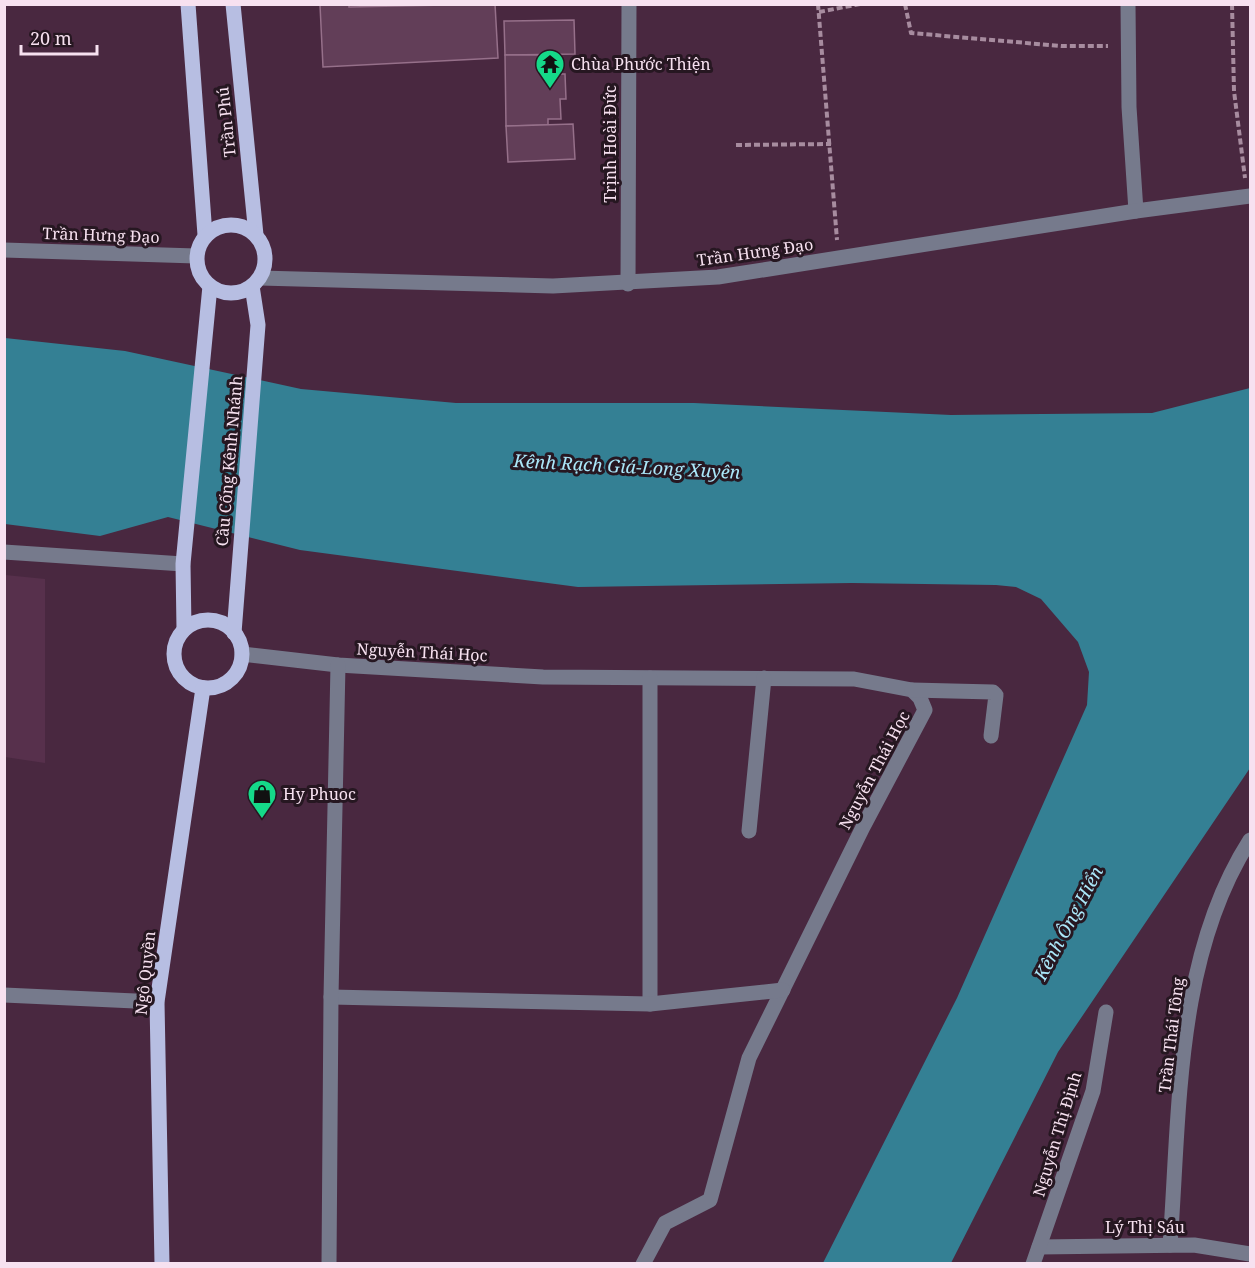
<svg xmlns="http://www.w3.org/2000/svg" width="1255" height="1268" font-family="'Noto Serif',serif">
<style>
.built{fill:#57304c}
.water{fill:#348094}
.building{fill:#623e58;stroke:#96708a;stroke-width:1.5}
.lines{fill:none;stroke-linecap:round;stroke-linejoin:round}
.path{stroke:#a78c9f;stroke-width:4;stroke-dasharray:6 3;stroke-linecap:butt}
.minor{stroke:#767a8c;stroke-width:15}
.major{stroke:#b7bee2;stroke-width:15}
.labels{text-anchor:middle;dominant-baseline:central;stroke-width:6;stroke-linejoin:round;paint-order:stroke}
.poi-label{font-size:16px;fill:#f7e1f0;stroke:#261721;text-anchor:start}
.street-label{font-size:16px;fill:#f7e1f0;stroke:#261721}
.water-label{font-size:18px;font-style:italic;fill:#abe7f9;stroke:#261721}
</style>
<rect width="100%" height="100%" fill="#492840"/>
<path class="built" d="M 5,575 L 45,579 L 45,763 L 5,757 Z"/>
<path class="water" d="M 5,338 L 125,351 L 301,389 L 456,403 L 694,403 L 951,415 L 1152,413 L 1250,388 L 1250,768 L 1058,1052 L 951,1263 L 823,1263 L 957,998 L 1087,705 L 1089,672 L 1078,642 L 1041,599 L 1016,587 L 996,585 L 852,583 L 578,587 L 300,550 L 168,517 L 100,536 L 5,524 Z"/>
<g class="building">
<path d="M 349,4 L 349,7 L 495,4 L 498,58 L 323,67 L 320,5 Z"/>
<path d="M 574,20 L 575,54 L 505,55 L 504,21 Z"/>
<path d="M 505,55 L 544,55 L 544,66 L 558,66 L 559,74 L 565,74 L 566,99 L 560,99 L 561,119 L 548,119 L 548,125 L 506,126 Z"/>
<path d="M 573,124 L 575,159 L 508,162 L 506,126 Z"/>
</g>
<g class="lines">
<g class="path">
<path d="M 818,4 L 837,240"/>
<path d="M 905,4 L 911,33 L 1061,46 L 1108,46"/>
<path d="M 1232,4 L 1234,91 L 1245,178"/>
<path d="M 819,12 L 860,4"/>
<path d="M 736,145 L 831,144"/>
</g>
<g class="minor">
<path d="M 1128,4 L 1129,107 L 1136,211"/>
<path d="M 4,250 L 196,256"/>
<path d="M 260,278 L 553,286 L 718,277 L 1136,211 L 1250,196"/>
<path d="M 628,284 L 629,4"/>
<path d="M 4,552 L 183,564"/>
<path d="M 242,654 L 338,665 L 543,677 L 854,679 L 912,690 L 920,698 L 925,710 L 863,827 L 749,1058 L 710,1200 L 665,1223 L 643,1264"/>
<path d="M 650,678 L 650,1004"/>
<path d="M 912,690 L 993,692 L 996,695 L 991,736"/>
<path d="M 749,831 L 764,678"/>
<path d="M 4,995 L 157,1002"/>
<path d="M 331,997 L 650,1004 L 783,990"/>
<path d="M 1170,1245 C 1180,1111 1175,957 1250,840"/>
<path d="M 1039,1247 L 1194,1245 L 1250,1254"/>
<path d="M 329,1264 L 331,997 L 338,665"/>
<path d="M 1033,1264 L 1093,1091 L 1106,1012"/>
</g>
<g class="major">
<path d="M 188,4 L 205,235"/>
<path d="M 233,4 L 256,235"/>
<circle cx="231" cy="259" r="34"/>
<circle cx="208" cy="654" r="34"/>
<path d="M 184,629 L 183,564 L 210,286"/>
<path d="M 234,633 L 258,325 L 252,286"/>
<path d="M 162,1264 L 157,1002 L 203,688"/>
</g>
</g>
<defs>
<g id="temple-pin" transform="scale(1.5)"><path d="M0 17L-7.5 6A9.5 9.5 0 1 1 7.5 6Z" fill="#15d989" stroke="#261721"/><path d="M0-6L5-2H3V0L6.5 2.5H4V6H1.5V3h-3V6H-4V2.5H-6.5L-3 0V-2H-5Z" fill="#111"/></g>
<g id="shop-pin" transform="scale(1.5)"><path d="M0 17L-7.5 6A9.5 9.5 0 1 1 7.5 6Z" fill="#15d989" stroke="#261721"/><path d="M-5-2.5h2.3a2.7 3.5 0 0 1 5.4 0H5L5.5 6h-11ZM-1.5-2.5h3a1.5 2.3 0 0 0-3 0Z" fill="#111"/></g>
</defs>
<g fill-rule="evenodd">
<use href="#temple-pin" x="550" y="64"/>
<use href="#shop-pin" x="262" y="794"/>
</g>
<g class="labels">
<g class="poi-label">
<text x="571" y="64">Chùa Phước Thiện</text>
<text x="283" y="794">Hy Phuoc</text>
</g>
<g class="street-label">
<text transform="translate(226 122) rotate(-96)">Trần Phú</text>
<text transform="translate(610 144) rotate(-90)">Trịnh Hoài Đức</text>
<text transform="translate(101 235) rotate(2)">Trần Hưng Đạo</text>
<text transform="translate(755 252) rotate(-8)">Trần Hưng Đạo</text>
<text transform="translate(229 461) rotate(-85)">Cầu Cống Kênh Nhánh</text>
<text transform="translate(422 652) rotate(3)">Nguyễn Thái Học</text>
<text transform="translate(874 770) rotate(-62)">Nguyễn Thái Học</text>
<text transform="translate(145 973) rotate(-84)">Ngô Quyền</text>
<text transform="translate(1171 1035) rotate(-83)">Trần Thái Tông</text>
<text transform="translate(1057 1134) rotate(-73)">Nguyễn Thị Định</text>
<text x="1145" y="1227">Lý Thị Sáu</text>
</g>
<g class="water-label">
<text transform="translate(627 466) rotate(3)">Kênh Rạch Giá-Long Xuyên</text>
<text transform="translate(1068 923) rotate(-62)">Kênh Ông Hiển</text>
</g>
</g>
<rect width="1255" height="1268" fill="none" stroke="#f7e1f0" stroke-width="12"/>
<path d="M21 45v9h76v-9" fill="none" stroke="#f7e1f0" stroke-width="3"/>
<text x="30" y="45" font-size="18" fill="#f7e1f0" stroke="#261721" stroke-width="4.5" paint-order="stroke">20 m</text>
</svg>
